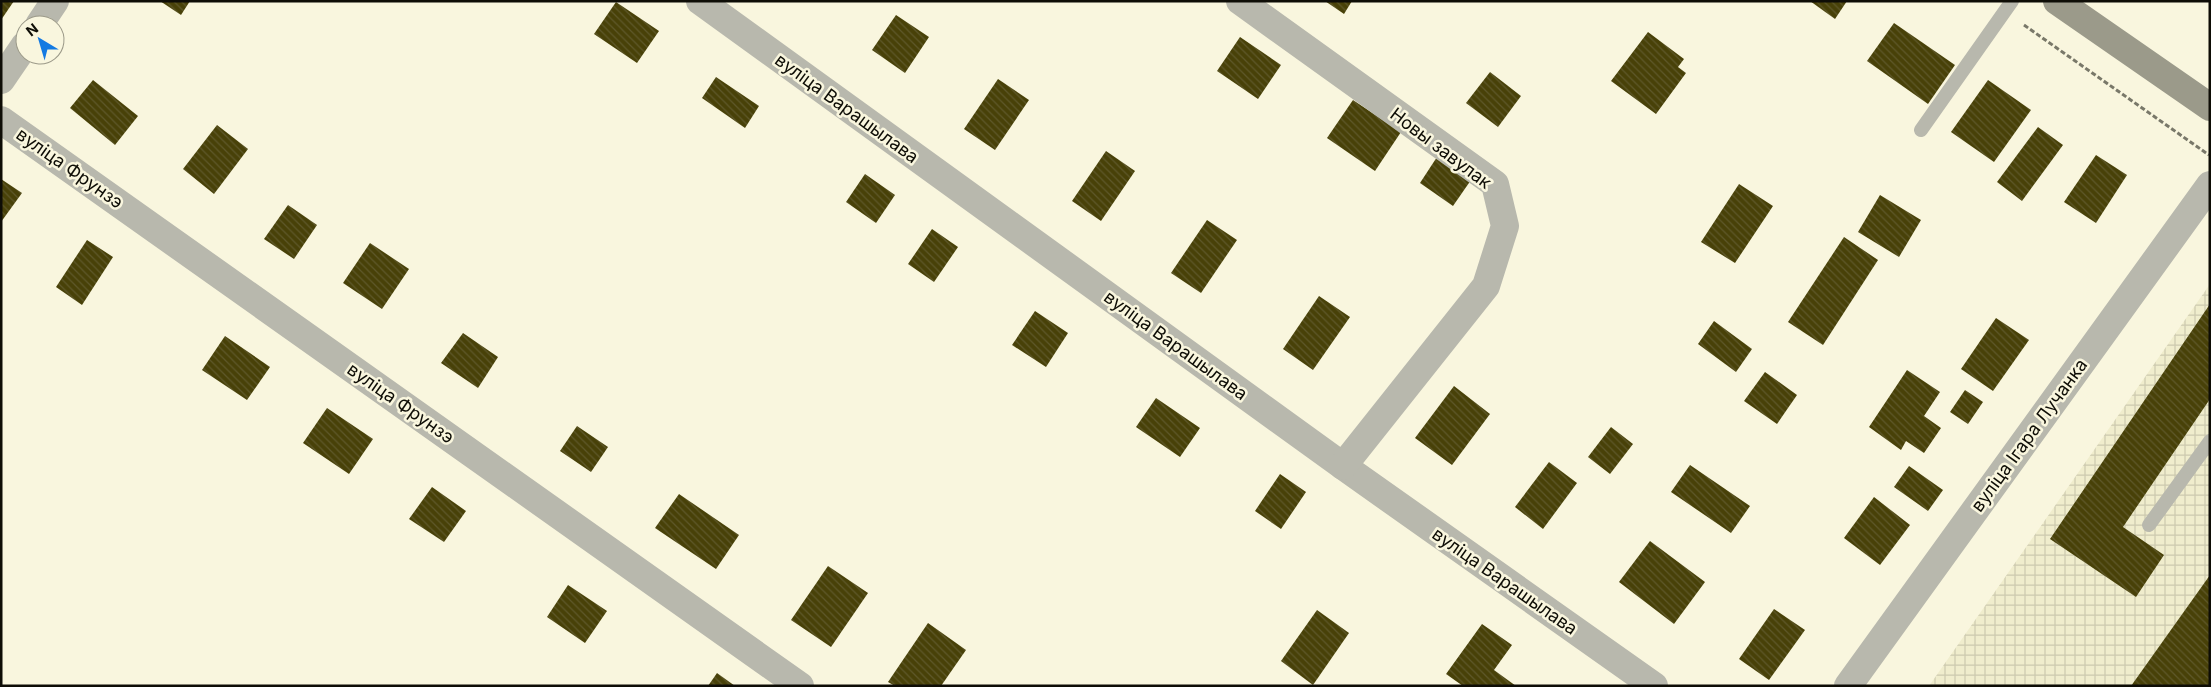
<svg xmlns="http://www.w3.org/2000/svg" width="2211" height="687" font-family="Inter,sans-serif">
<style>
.industrial{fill:url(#industrial-grid)}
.building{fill:url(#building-back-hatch)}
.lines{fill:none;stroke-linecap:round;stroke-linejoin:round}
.path{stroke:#797869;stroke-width:3;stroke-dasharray:5 2.5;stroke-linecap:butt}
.lane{stroke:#b8b8ad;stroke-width:14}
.street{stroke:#b8b8ad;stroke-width:28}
.secondary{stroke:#9b9a8a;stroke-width:28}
.labels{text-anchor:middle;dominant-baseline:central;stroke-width:5;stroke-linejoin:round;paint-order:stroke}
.street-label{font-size:18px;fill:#0e0d06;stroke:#f9f6de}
</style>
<defs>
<pattern id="industrial-grid" width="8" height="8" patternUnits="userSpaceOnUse" patternTransform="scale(1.25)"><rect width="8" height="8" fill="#f0edcd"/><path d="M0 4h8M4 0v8" fill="none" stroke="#cdcaaf"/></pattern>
<pattern id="building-back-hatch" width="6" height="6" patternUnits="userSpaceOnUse" patternTransform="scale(1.25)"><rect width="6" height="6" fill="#484108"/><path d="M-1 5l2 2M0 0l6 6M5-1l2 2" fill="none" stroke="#5e582a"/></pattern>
</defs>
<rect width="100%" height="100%" fill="#f9f6de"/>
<path class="industrial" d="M 2210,284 L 2210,686 L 1929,686 Z"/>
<g class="building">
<path d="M 1,1 L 14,1 L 1,20 Z"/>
<path d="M 160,1 L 190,1 L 181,15 Z"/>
<path d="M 1325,1 L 1352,1 L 1344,14 Z"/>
<path d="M 1810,1 L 1847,1 L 1835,19 Z"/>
<path d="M 616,2 L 659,31 L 637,63 L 594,34 Z"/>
<path d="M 896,15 L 929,37 L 905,73 L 872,50 Z"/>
<path d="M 1894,23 L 1955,65 L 1928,104 L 1867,61 Z"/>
<path d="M 1648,32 L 1684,59 L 1678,67 L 1686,73 L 1656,114 L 1611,81 Z"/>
<path d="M 1240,37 L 1281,65 L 1258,99 L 1217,71 Z"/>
<path d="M 1490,72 L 1521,96 L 1498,127 L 1466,103 Z"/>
<path d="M 716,77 L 759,106 L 745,128 L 702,98 Z"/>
<path d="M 998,79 L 1029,100 L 995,150 L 964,129 Z"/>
<path d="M 93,80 L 138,116 L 115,145 L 70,108 Z"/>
<path d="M 1988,80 L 2031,110 L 1994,162 L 1951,132 Z"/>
<path d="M 1353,100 L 1401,132 L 1375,171 L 1327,138 Z"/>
<path d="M 217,125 L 248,149 L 214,194 L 183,169 Z"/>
<path d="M 2038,127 L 2063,145 L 2022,201 L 1997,182 Z"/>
<path d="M 1106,151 L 1135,171 L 1101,221 L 1072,201 Z"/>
<path d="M 2096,155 L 2127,175 L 2096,223 L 2064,202 Z"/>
<path d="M 1437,157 L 1471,180 L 1453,206 L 1420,183 Z"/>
<path d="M 865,174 L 895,195 L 876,223 L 846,202 Z"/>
<path d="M 1,179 L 22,193 L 1,222 Z"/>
<path d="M 1739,184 L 1773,206 L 1735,263 L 1701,242 Z"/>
<path d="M 1880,195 L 1921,220 L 1899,257 L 1858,232 Z"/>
<path d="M 288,205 L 317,225 L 294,259 L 264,239 Z"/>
<path d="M 1207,220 L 1237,240 L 1201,293 L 1171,273 Z"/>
<path d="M 932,229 L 958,247 L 934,282 L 908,264 Z"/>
<path d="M 1844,237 L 1878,260 L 1823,345 L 1788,322 Z"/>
<path d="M 87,240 L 113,257 L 82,305 L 56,287 Z"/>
<path d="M 370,243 L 409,269 L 382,309 L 343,283 Z"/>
<path d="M 1319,296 L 1350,317 L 1313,370 L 1283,349 Z"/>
<path d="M 2210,304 L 2210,399 L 2123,527 L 2164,555 L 2136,597 L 2050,539 Z"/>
<path d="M 1035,311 L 1068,333 L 1046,367 L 1012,345 Z"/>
<path d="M 1996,318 L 2029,340 L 1993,391 L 1961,369 Z"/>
<path d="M 1714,321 L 1752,349 L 1736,372 L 1698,344 Z"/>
<path d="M 463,333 L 498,357 L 478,388 L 441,363 Z"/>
<path d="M 225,336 L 270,367 L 247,400 L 202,370 Z"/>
<path d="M 1907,370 L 1940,392 L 1924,416 L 1941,428 L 1924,453 L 1906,441 L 1901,450 L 1869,427 Z"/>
<path d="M 1765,372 L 1797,395 L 1777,424 L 1744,401 Z"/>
<path d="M 1454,386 L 1490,414 L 1452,465 L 1415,438 Z"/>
<path d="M 1965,390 L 1983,402 L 1968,424 L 1950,412 Z"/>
<path d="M 1156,398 L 1200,428 L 1180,457 L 1136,427 Z"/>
<path d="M 327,408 L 373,439 L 349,474 L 303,443 Z"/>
<path d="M 577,426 L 608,447 L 591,472 L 560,451 Z"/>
<path d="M 1611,427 L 1633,444 L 1610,474 L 1588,457 Z"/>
<path d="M 1549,462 L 1577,483 L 1543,529 L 1515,507 Z"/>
<path d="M 1690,465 L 1750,506 L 1731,533 L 1671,492 Z"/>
<path d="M 1909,466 L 1943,490 L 1928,511 L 1894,487 Z"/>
<path d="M 1280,474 L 1306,492 L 1281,529 L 1255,511 Z"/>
<path d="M 432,487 L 466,511 L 444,542 L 409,519 Z"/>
<path d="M 679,494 L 739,535 L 716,569 L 655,528 Z"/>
<path d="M 1874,497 L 1910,525 L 1880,565 L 1844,538 Z"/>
<path d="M 1650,541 L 1705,582 L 1674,624 L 1619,582 Z"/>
<path d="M 828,566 L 868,593 L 831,647 L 791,620 Z"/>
<path d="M 2210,575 L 2210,686 L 2131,686 Z"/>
<path d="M 568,585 L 607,611 L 585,643 L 547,617 Z"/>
<path d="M 1774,609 L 1805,630 L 1769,680 L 1739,659 Z"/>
<path d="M 1317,610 L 1349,633 L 1313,685 L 1281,661 Z"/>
<path d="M 928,623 L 966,650 L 941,686 L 895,686 L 888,682 Z"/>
<path d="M 1482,624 L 1512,645 L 1494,670 L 1516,686 L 1463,686 L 1446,674 Z"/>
<path d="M 717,673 L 735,686 L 708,686 Z"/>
</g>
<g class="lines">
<path class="path" d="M 2024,25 L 2209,155"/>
<g class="lane">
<path d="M 1921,130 L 2012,1"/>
<path d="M 2149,525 L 2210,441"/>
</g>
<g class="street">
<path d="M 700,1 L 1343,466 L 1654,686"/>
<path d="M 1240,1 L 1495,184 L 1505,226 L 1486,286 L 1343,466"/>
<path d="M 39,25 L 55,1"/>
<path d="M 1,80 L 25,45"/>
<path d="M 1,120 L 800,686"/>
<path d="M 1848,686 L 2210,185"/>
</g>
<path class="secondary" d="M 2057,1 L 2210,107"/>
</g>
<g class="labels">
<g class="street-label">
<text transform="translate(847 108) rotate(36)">вуліца Варашылава</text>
<text transform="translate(1441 148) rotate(37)">Новы завулак</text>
<text transform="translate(70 168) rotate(35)">вуліца Фрунзэ</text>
<text transform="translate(1176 345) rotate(36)">вуліца Варашылава</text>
<text transform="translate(401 403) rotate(35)">вуліца Фрунзэ</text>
<text transform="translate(2029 435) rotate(-54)">вуліца Ігара Лучанка</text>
<text transform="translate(1505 581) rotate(35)">вуліца Варашылава</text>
</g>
</g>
<rect width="2211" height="687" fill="none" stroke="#0e0d06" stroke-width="5"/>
<g transform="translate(40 40) rotate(322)"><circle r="24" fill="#f9f6de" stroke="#9b9988"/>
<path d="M0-4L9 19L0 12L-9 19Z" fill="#147ae2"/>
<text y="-8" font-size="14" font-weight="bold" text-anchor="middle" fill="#0e0d06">N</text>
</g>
</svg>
